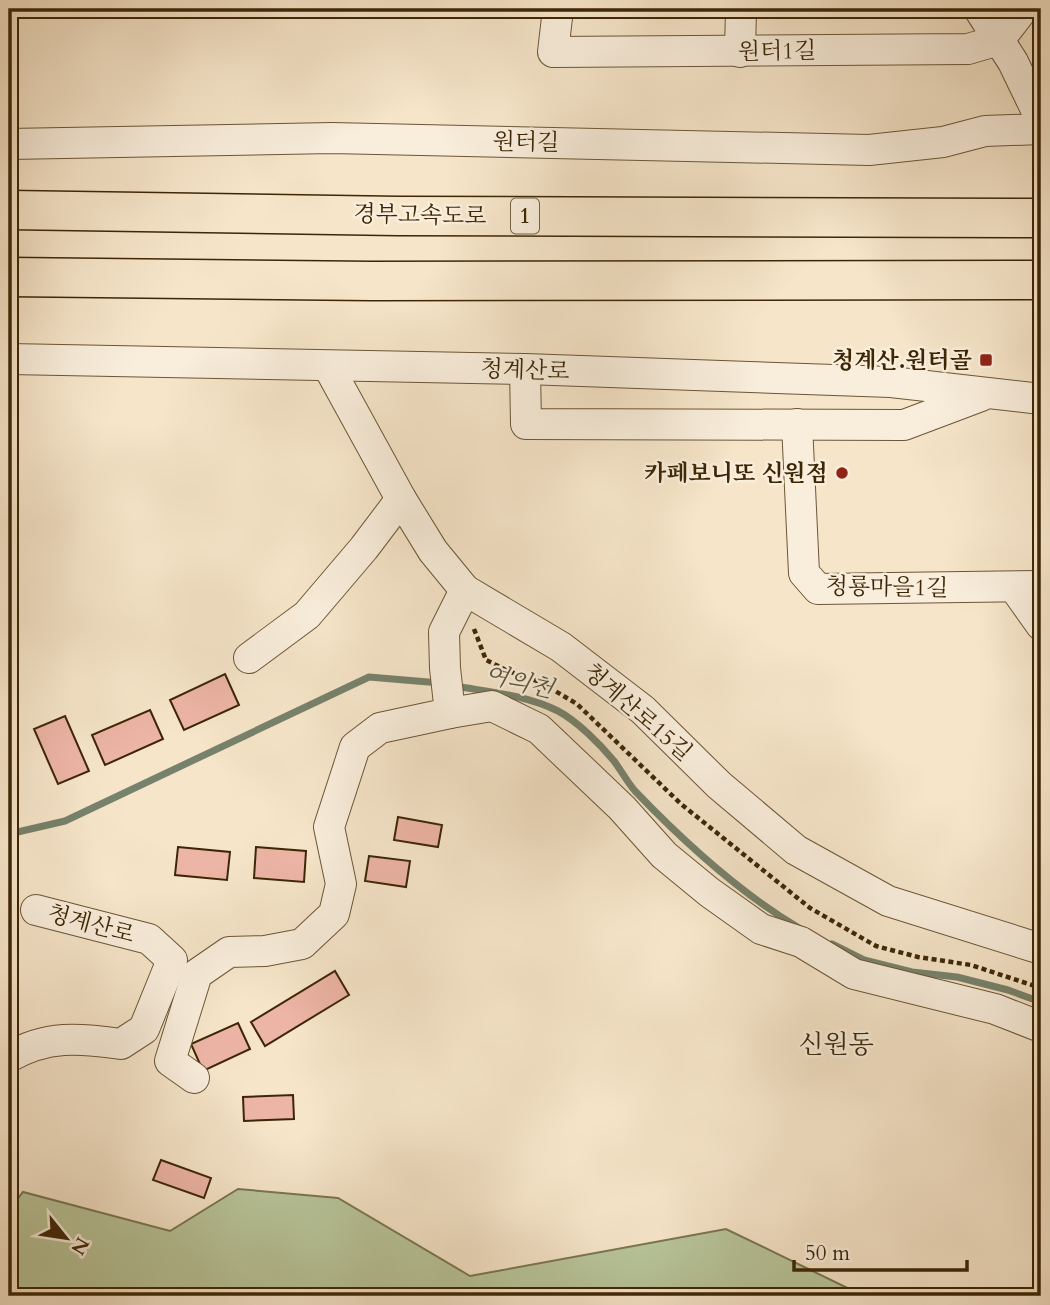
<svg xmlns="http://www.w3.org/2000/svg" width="1050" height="1305" font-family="Cardo,'Noto Serif KR',serif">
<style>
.green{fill:#b8c59a;stroke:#7a7650;stroke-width:2}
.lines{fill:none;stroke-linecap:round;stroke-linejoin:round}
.stream{stroke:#77826c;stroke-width:7}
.building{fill:#edb5a6;stroke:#3d2605;stroke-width:2}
.minor-casing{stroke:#6b5636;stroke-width:32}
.highway-casing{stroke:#3d2605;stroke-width:41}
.path{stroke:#3d2605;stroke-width:4.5;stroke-dasharray:5 3.5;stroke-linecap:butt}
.minor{stroke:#f9eedc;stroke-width:30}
.highway{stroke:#f6e5c9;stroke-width:38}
.poi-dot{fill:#8f2418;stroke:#f9eedc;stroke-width:2.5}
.labels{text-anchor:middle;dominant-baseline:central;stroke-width:5;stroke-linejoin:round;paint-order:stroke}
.shield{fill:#f9eedc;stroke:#756246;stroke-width:2}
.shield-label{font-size:21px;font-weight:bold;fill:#3d2605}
.street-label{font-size:23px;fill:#3d2605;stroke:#f9eedc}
.poi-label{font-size:23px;font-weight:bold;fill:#3d2605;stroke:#f9eedc;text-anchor:end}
.water-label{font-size:24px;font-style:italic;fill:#5a5439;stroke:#f9eedc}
.quarter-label{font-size:26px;fill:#3d2605;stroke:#f9eedc}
</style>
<rect width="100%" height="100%" fill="#f6e5c9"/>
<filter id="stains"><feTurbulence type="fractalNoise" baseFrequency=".00286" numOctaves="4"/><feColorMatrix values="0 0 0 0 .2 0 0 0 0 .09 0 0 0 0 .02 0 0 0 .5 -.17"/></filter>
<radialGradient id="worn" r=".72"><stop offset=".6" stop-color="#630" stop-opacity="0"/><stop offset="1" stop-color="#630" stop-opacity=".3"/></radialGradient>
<path class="green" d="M 238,1189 L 338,1198 L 470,1276 L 726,1229 L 864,1296 L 9,1296 L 9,1210 L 23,1192 L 170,1231 Z"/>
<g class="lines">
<g class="stream">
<path d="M 455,686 C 489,692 526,695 558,711 C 577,721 600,744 614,761 C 621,770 627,782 635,791 C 682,840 740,893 799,928"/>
<path d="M 9,834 L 65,821 L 369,677 L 440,683"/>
<path d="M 832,944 L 864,960 L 912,972 L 957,977 L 1008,990 L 1041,1002"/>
</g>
</g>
<g class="building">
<path d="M 1034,16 L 1041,16 L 1041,69 L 1033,69 Z"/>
<path d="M 225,674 L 239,705 L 184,730 L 170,700 Z"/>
<path d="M 150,710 L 163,739 L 105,765 L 92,735 Z"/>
<path d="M 65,716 L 89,771 L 58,784 L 34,729 Z"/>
<path d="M 398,817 L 442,825 L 438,847 L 394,840 Z"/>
<path d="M 178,847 L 230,852 L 227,880 L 175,875 Z"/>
<path d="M 256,847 L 306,851 L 304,882 L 254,878 Z"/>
<path d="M 369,856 L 410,861 L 406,887 L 365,881 Z"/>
<path d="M 335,971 L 349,995 L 265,1046 L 251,1022 Z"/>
<path d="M 238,1023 L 250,1049 L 203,1071 L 191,1044 Z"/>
<path d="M 293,1095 L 294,1119 L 244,1121 L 243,1097 Z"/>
<path d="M 161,1160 L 211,1178 L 204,1198 L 153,1180 Z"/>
</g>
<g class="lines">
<g class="minor-casing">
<g id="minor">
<path d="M 558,9 L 553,52 L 968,49 L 999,40 L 1023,9"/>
<path d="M 979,9 L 1013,62 L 1041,120"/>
<path d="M 740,52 L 741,9"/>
<path d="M 9,144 L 332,138 L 869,150 L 943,142 L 985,131 L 1041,129"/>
<path d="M 9,359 L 525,369 L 891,382 L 1041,399"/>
<path d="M 328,366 L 401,499 L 433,551 L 465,590 L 561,647 L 643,710 L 719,785 L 796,850 L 888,901 L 1041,949"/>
<path d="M 525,369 L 526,424 L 904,425 L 981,396"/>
<path d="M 797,424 L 804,573 L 818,589 L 1041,586"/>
<path d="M 1014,587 L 1041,625"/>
<path d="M 249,658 L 307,615 L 364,548 L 401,499"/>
<path d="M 450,713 L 492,706 L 539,729 L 622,808 L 664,855 L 709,892 L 761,929 L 801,942 L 854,974 L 995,1009 L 1041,1027"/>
<path d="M 9,1057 C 47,1035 79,1038 121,1044 L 144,1029 L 172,960 L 149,939 L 36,910"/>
<path d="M 194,1078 L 170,1061 L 197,974 L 229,952 L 265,951 L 302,944 L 334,914 L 341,884 L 329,827 L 355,747 L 380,728 L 450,713 L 445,668 L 444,632 L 465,590"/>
</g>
</g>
<g class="highway-casing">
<g id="highway">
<path d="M 9,210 L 398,216 L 1041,218"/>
<path d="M 9,277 L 372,281 L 1041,280"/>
</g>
</g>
<path class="path" d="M 474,629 L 486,660 L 508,671 L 540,682 L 577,704 L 681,804 L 810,908 L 876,946 L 918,957 L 971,965 L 1041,988"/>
<use href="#minor" class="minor"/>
<use href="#highway" class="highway"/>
</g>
<g class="poi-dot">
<rect x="979" y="353" width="14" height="14" rx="3.5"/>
<circle cx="842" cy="473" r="7"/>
</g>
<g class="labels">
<rect class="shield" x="511" y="198.5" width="28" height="35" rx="5"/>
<g class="shield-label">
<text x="525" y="216">1</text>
</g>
<g class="street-label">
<text transform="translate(777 51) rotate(-1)">원터1길</text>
<text transform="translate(526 142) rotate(1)">원터길</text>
<text transform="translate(420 215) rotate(1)">경부고속도로</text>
<text transform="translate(525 370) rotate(2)">청계산로</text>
<text transform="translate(887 587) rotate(1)">청룡마을1길</text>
<text transform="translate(638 712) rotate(41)">청계산로15길</text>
<text transform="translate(91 924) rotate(15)">청계산로</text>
</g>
<g class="poi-label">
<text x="972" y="360">청계산.원터골</text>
<text x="828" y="473">카페보니또 신원점</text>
</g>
<g class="water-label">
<text transform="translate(519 682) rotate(14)">여의천</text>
</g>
<g class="quarter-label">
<text x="836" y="1044">신원동</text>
</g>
</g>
<rect width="1050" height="1305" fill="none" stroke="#f6e5c9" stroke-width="35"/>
<rect x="10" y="10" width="1029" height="1284" fill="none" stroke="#3d2605" stroke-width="3.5"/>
<rect x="18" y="18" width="1015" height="1270" fill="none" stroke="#3d2605" stroke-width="2"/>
<g transform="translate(66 1238) rotate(120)" stroke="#f9eedc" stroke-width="5" paint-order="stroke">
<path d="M0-5L12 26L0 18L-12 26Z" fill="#3d2605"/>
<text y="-10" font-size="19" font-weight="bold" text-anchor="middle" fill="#3d2605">N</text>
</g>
<path d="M794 1260v10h173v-10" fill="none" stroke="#3d2605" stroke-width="3.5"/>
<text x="805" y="1260" font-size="21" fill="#3d2605" stroke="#f9eedc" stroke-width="5" paint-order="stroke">50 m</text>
<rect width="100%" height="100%" filter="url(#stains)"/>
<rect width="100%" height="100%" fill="url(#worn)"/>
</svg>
